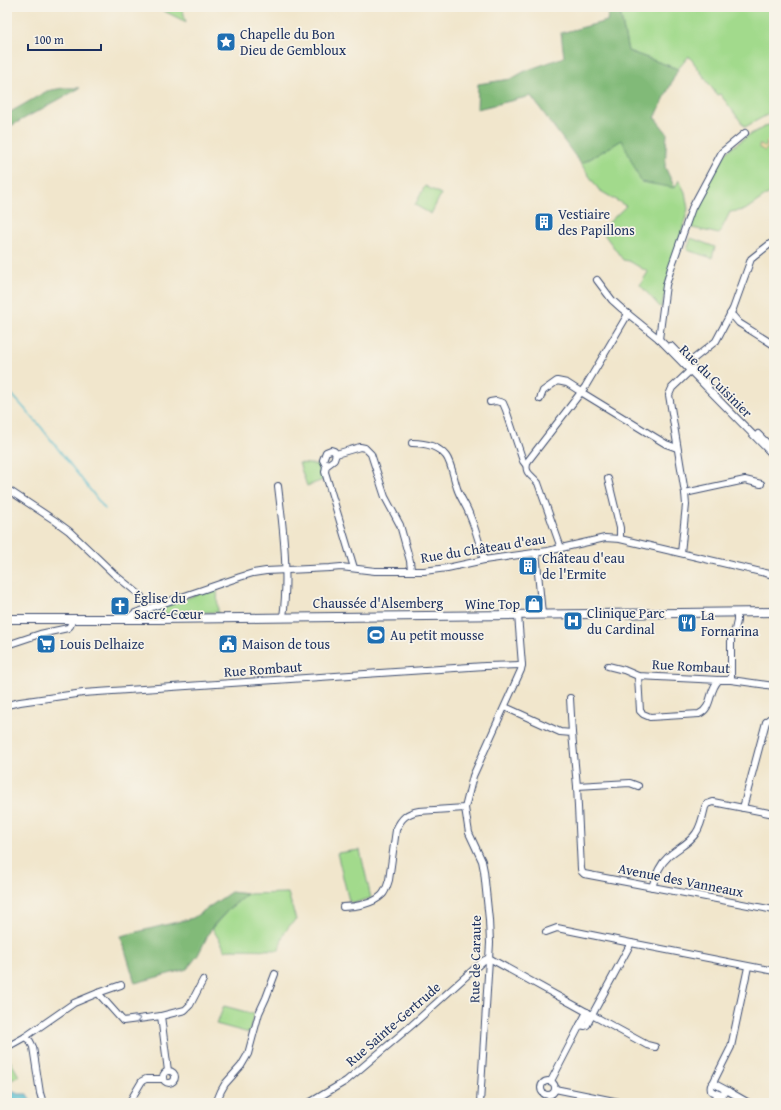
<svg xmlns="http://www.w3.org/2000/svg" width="781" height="1110" font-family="'Gentium Book Plus',serif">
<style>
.green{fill:#a2da8c;stroke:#5e8475}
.forest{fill:#81ba78;stroke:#4e746b}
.sand{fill:#eeda9e;stroke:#84847e}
.water{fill:#4fb9cc;stroke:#357495}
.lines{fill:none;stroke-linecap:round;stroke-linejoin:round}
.stream{stroke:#4fb9cc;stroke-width:1.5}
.street-casing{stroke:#3b4a6e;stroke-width:8}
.secondary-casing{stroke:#3b4a6e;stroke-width:10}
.street{stroke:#fff;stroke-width:6}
.secondary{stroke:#fff;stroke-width:8}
.oneway{stroke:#8d97ae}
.labels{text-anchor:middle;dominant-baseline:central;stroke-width:3.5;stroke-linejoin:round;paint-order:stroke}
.poi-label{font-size:14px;fill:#1b2f5e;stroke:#f7f3e8;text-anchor:start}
.street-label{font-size:14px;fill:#1b2f5e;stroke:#f7f3e8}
</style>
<rect width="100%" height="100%" fill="#f7f3e8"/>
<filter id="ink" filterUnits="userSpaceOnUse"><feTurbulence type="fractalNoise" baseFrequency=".025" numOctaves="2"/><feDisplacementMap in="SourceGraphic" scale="8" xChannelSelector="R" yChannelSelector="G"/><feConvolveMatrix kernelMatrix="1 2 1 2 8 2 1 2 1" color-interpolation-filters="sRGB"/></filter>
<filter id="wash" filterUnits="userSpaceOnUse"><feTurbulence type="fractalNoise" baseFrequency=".012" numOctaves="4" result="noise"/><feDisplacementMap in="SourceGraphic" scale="16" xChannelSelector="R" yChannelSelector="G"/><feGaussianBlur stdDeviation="0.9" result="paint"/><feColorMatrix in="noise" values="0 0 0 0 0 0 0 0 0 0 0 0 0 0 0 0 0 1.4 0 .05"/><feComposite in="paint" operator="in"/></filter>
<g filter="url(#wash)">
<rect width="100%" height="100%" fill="#f1e6cc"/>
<g class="green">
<path d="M 156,7 L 182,7 L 186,22 Z"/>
<path d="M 622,7 L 774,7 L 774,111 L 745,127 L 720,94 L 717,95 L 689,56 L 678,69 L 628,51 L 620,12 Z"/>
<path d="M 774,122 L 774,190 L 745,210 L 730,212 L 719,234 L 688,227 L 707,184 L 722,157 L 730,149 L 749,135 Z"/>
<path d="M 622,140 L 675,188 L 679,180 L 685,192 L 688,209 L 661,308 L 640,285 L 648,272 L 629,261 L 623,260 L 601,230 L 626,206 L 599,190 L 581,164 Z"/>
<path d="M 425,186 L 441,194 L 431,214 L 415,205 Z"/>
<path d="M 691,238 L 715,247 L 712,258 L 687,250 Z"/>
<path d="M 299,463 L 322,465 L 326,479 L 307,486 Z"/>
<path d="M 217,587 L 218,614 L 216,612 L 144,614 Z"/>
<path d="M 360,850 L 371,898 L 354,903 L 349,901 L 337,853 Z"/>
<path d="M 288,893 L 296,920 C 285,928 282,937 279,950 L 231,949 L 225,951 L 222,944 L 212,928 L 228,910 L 247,894 Z"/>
<path d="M 224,1006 L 254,1014 L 249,1033 L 216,1024 L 220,1016 Z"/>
<path d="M 7,1055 L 19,1076 L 8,1082 L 7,1080 Z"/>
</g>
<g class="forest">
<path d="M 609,7 L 622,7 L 620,12 L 628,51 L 678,69 L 655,118 L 667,133 L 665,167 L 675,188 L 641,182 L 622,140 L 581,164 L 531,96 L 477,109 L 478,84 L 511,79 L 525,71 L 564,57 L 561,33 L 607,21 Z"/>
<path d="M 63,88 L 80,88 L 7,128 L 7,114 L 47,91 Z"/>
<path d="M 231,892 L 247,894 L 228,910 L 212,927 L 198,955 L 187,969 L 135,983 L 121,936 L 193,918 Z"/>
</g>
<path class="sand" d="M 768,140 L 770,141 L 771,149 L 768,148 L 764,151 L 762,149 L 759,148 L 759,145 L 761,144 L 765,147 L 767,146 L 766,142 Z"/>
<path class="water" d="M 7,1086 L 18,1094 L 27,1094 L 30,1099 L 31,1103 L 7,1103 Z"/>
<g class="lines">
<path class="stream" d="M 7,389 L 41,427 L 105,509"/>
</g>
</g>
<g filter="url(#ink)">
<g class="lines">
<g class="street-casing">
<g id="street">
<path d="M 597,280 L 612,300 L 622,309 L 659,339 L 774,456"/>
<path d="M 730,314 L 733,316 L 739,323 L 774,345"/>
<path d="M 659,339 L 666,285 L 671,268 L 692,208 L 722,152 L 745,133"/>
<path d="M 671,346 L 709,385"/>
<path d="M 686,365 L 716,341 L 733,309 L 751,259 L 770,244 L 774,243"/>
<path d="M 540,399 L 543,391 L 557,381 L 567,383 L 581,392 L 666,444 L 677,448"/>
<path d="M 490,402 L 496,401 L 503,403 L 506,410 L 523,461 L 526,465"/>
<path d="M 758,434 L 774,450"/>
<path d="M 412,443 C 424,443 438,446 446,456 C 451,462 454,479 457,488 C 460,498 467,506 470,516 C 476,530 480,545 484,560"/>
<path d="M 326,466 L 334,460 L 336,454"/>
<path d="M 608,479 L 620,528 L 620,539"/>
<path d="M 278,486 C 283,527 289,575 283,617"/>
<path d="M 7,489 L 54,520 L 69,531 L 114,574 L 140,595 L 149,609"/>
<path d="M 685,493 L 745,480 L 761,484"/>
<path d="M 561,548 L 538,483 C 532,475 523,473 528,461 L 585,387 L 628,314"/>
<path d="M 536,552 L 542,614"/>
<path d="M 681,553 L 686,505 L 685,493 L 669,395 L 672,388 L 693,368"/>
<path d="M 354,568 L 325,472 L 326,466 L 323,460 L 326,452 L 331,450 L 334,451 L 336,454 L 360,447 L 365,448 L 371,454 L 385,497 L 400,525 L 410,561 L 411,570"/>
<path d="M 129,619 L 131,616 L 135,613 L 240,577 L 253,573 L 266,571 L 330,568 L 341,567 L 375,571 L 424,571 L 447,568 L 484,560 L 548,551 L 605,538 L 620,539 L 774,575"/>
<path d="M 7,645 L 40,634 L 68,628 L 70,626 L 73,619"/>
<path d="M 608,666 L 624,670 L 638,676 L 719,680 L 731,680 L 774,686"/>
<path d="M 638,676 L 640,711 L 643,714 L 650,717 L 699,714 C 713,708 708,690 719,680"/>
<path d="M 731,680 L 731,638 L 735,630 L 737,621 L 737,612"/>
<path d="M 570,698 L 572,733"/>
<path d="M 7,705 L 20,702 L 83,693 L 485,666 L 522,665"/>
<path d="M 505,707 L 560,732 L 572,733 L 577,786 L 581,869 L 582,872 L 584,874 L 774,910"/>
<path d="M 577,786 L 630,783 L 638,786"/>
<path d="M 743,808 L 766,722 L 769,719 L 774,719"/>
<path d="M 652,887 C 656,876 659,865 668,857 C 677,848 689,844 696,833 C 701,826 703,816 705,807 L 707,804 L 713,802 L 774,814"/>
<path d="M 343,907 C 355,907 373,904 382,895 C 386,891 387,886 389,880 L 396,830 C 401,818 407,813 419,811 L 465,808"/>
<path d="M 546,932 L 557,928 L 631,943"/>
<path d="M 98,993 L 123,1021 L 161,1016 L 168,1071"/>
<path d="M 587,1012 L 580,1025 L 585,1026 L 587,1025 L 592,1015 L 647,1045 L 655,1047"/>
<path d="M 161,1016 L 185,1010 L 190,1005 L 203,980"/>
<path d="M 25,1037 L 30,1041 L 33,1047 L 40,1093 L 43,1103"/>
<path d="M 7,1047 L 25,1037 L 74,1003 L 98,993 L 121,985"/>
<circle cx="169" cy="1077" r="6"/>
<path d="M 551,1081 L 580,1025"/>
<circle cx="548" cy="1088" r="7"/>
<path d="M 713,1083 L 731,1047 L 748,967"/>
<path d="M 713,1083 L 728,1091 L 721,1095 L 711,1091 C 710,1087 710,1085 713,1083 Z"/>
<path d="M 555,1089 L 624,1103"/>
<path d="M 728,1091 L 749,1103"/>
<path d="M 129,1103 L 142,1081 L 146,1079 L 163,1079"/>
<path d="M 216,1103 L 221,1091 L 225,1084 L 241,1066 L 248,1054 L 259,1013 L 266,998 L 275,974"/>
<path d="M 309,1103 L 346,1081 L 412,1025 L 483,961 L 489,958 L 592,1015 L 631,943 L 774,971"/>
<path d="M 480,1103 L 490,943 L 489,920 L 484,871 L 482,861 L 469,833 L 465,808 L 473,776 L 521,670 L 522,665 L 518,615"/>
<path d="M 713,1103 L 718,1094"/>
</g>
</g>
<g class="secondary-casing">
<path id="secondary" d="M 7,619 L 157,619 L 774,612"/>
</g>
<use href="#street" class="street"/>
<use href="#secondary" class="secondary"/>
</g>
<defs><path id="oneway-chevron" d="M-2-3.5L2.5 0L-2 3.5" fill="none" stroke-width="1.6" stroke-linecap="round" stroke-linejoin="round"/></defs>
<use class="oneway" href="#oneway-chevron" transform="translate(138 1019) rotate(-8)"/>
</g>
<defs>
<g id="sight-square" transform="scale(1)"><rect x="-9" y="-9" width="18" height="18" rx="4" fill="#1f6fb2" stroke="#f7f3e8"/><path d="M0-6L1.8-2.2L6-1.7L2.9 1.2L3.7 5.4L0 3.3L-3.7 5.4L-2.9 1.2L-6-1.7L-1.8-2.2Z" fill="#fff"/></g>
<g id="building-square" transform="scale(1)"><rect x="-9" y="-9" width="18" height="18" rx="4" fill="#1f6fb2" stroke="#f7f3e8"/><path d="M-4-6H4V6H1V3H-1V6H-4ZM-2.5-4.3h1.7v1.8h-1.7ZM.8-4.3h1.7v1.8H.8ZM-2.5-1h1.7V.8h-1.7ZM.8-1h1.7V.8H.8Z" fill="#fff"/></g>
<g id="shop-square" transform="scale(1)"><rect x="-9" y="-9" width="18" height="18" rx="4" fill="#1f6fb2" stroke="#f7f3e8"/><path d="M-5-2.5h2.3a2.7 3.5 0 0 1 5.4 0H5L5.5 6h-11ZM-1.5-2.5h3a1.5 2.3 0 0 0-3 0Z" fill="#fff"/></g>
<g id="church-square" transform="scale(1)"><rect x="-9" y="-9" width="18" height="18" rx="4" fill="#1f6fb2" stroke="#f7f3e8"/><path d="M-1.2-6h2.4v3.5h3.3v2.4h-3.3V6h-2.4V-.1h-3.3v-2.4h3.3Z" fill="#fff"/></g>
<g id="hospital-square" transform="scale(1)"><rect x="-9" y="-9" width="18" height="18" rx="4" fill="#1f6fb2" stroke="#f7f3e8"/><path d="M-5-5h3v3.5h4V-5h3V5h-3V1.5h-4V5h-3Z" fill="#fff"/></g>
<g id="restaurant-square" transform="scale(1)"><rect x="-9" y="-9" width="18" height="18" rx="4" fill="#1f6fb2" stroke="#f7f3e8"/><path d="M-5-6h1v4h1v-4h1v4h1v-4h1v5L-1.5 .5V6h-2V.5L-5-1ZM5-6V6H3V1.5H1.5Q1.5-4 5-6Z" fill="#fff"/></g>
<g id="stadium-square" transform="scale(1)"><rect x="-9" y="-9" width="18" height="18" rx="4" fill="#1f6fb2" stroke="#f7f3e8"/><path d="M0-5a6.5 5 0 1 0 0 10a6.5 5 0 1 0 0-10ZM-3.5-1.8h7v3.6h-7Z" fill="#fff"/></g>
<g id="supermarket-square" transform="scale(1)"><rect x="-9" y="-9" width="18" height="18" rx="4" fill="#1f6fb2" stroke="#f7f3e8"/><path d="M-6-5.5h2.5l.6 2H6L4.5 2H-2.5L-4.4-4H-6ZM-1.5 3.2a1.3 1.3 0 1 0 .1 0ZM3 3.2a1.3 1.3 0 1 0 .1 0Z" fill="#fff"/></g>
<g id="civic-square" transform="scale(1)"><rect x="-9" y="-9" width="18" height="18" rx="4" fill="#1f6fb2" stroke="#f7f3e8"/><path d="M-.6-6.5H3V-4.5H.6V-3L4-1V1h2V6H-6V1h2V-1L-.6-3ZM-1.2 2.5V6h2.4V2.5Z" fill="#fff"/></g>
</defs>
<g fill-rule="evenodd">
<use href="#sight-square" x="226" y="42"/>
<use href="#building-square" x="544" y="222"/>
<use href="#building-square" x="528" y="566"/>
<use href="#shop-square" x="534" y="604"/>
<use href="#church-square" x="120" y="606"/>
<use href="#hospital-square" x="573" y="621"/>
<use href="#restaurant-square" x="687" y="623"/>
<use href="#stadium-square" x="376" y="635"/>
<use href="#supermarket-square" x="46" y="644"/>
<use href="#civic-square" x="228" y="644"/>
</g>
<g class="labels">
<g class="poi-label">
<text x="240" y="34">Chapelle du Bon<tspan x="240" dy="16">Dieu de Gembloux</tspan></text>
<text x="558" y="214">Vestiaire<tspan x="558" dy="16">des Papillons</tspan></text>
<text x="542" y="558">Château d'eau<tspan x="542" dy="16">de l'Ermite</tspan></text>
<text x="134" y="598">Église du<tspan x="134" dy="16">Sacré-Cœur</tspan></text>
<text x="520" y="604" text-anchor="end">Wine Top</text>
<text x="587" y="613">Clinique Parc<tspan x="587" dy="16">du Cardinal</tspan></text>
<text x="701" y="615">La<tspan x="701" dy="16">Fornarina</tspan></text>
<text x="390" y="635">Au petit mousse</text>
<text x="60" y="644">Louis Delhaize</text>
<text x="242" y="644">Maison de tous</text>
</g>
<g class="street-label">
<text transform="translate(716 381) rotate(45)">Rue du Cuisinier</text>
<text transform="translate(483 548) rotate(-9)">Rue du Château d'eau</text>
<text x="378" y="603">Chaussée d'Alsemberg</text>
<text transform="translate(691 666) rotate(3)">Rue Rombaut</text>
<text transform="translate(263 669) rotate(-4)">Rue Rombaut</text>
<text transform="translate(681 880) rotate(11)">Avenue des Vanneaux</text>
<text transform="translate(475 959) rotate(-89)">Rue de Caraute</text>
<text transform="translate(393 1024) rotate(-41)">Rue Sainte-Gertrude</text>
</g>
</g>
<rect width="781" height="1110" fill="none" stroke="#f7f3e8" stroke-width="24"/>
<path d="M28 44v6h73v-6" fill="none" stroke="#1b2f5e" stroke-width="2"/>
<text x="34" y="44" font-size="12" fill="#1b2f5e" stroke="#f7f3e8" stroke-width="3" paint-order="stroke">100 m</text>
</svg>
